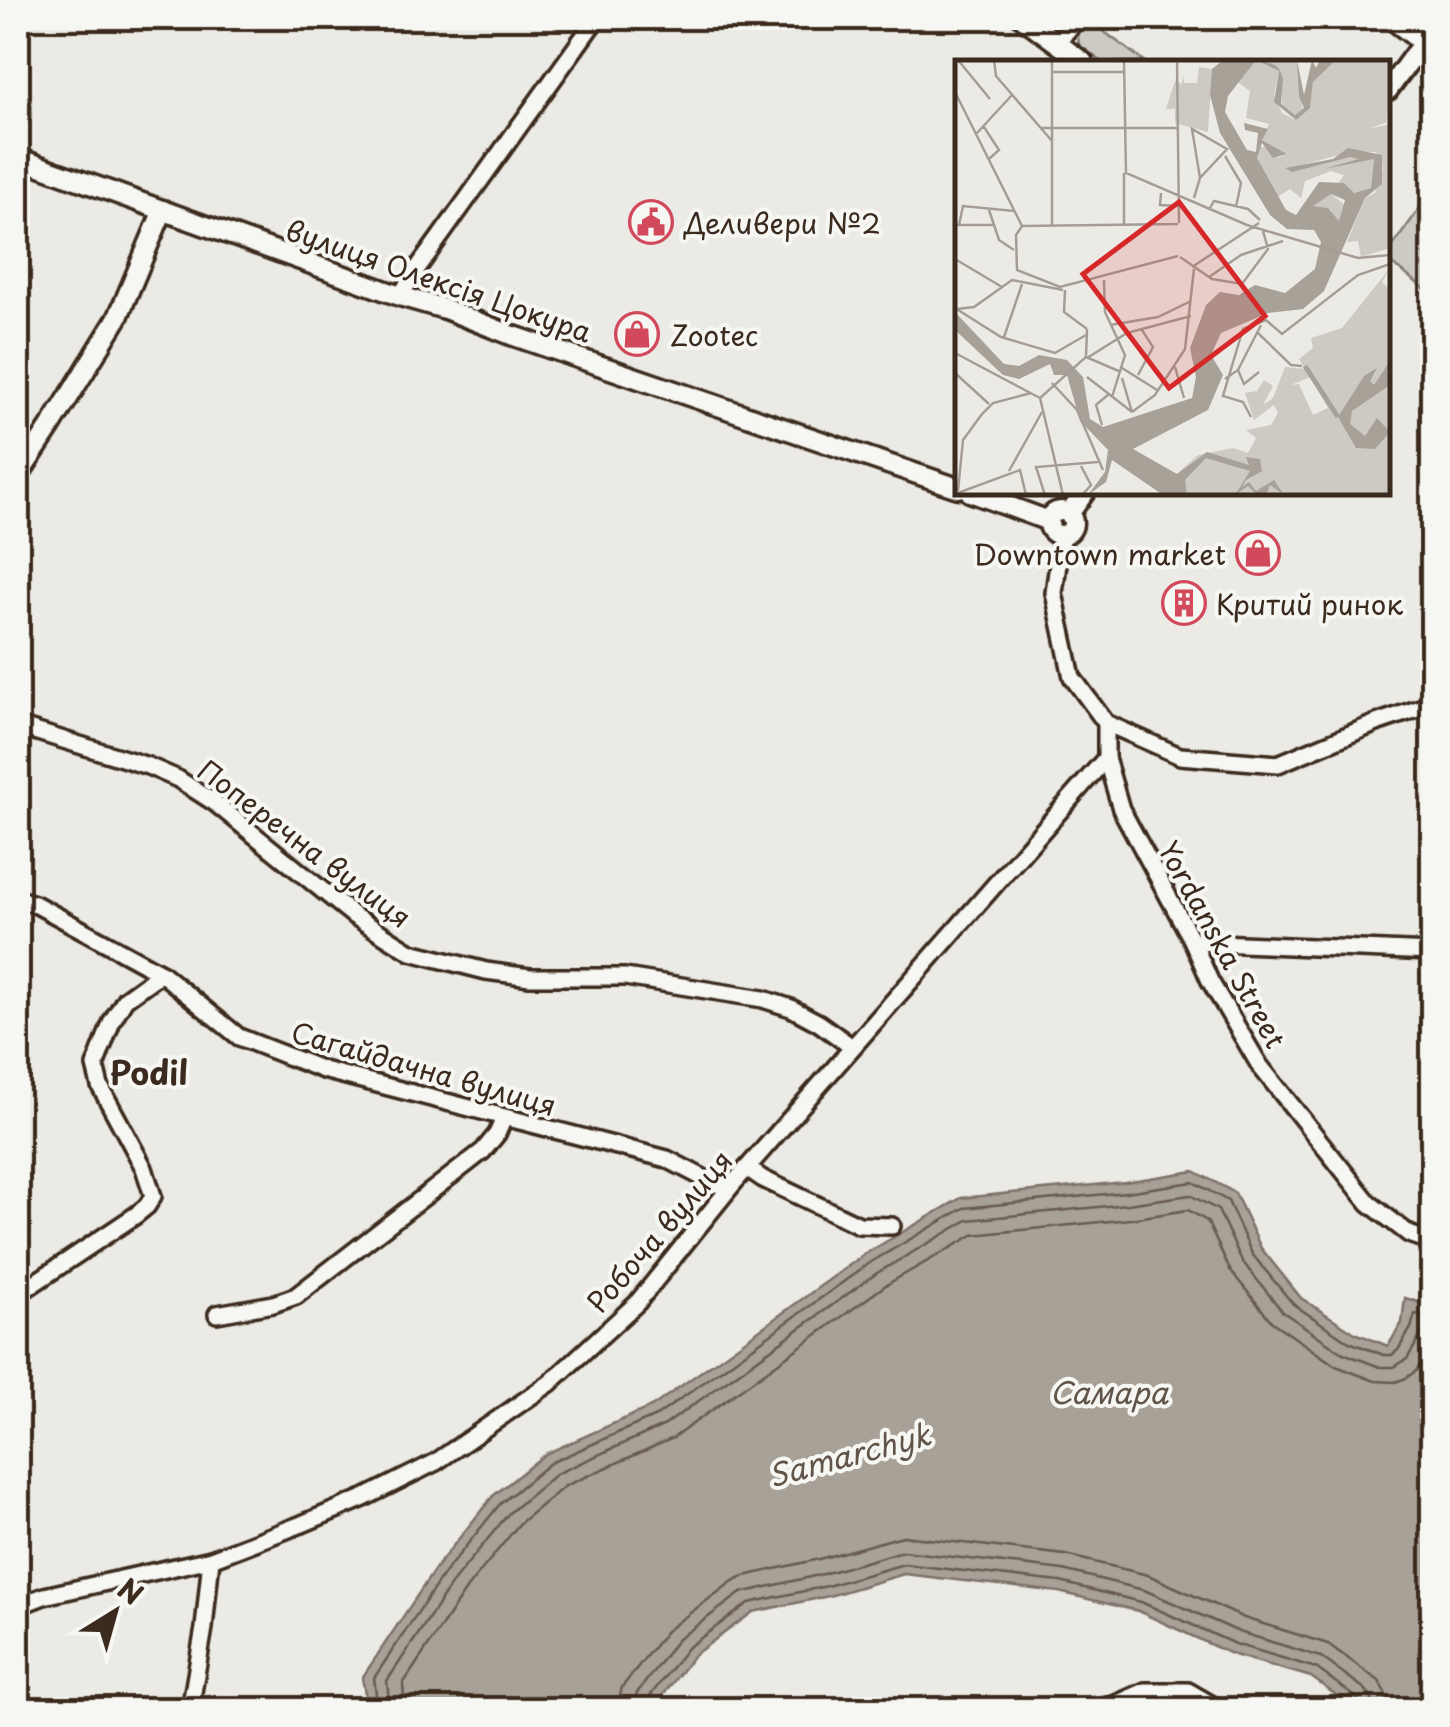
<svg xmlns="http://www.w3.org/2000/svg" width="1450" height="1727" font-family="'Playpen Sans',sans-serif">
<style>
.green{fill:#cdcac4;stroke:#847a71;stroke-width:2.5}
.water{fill:#a8a198;stroke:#7c7167;stroke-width:2.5}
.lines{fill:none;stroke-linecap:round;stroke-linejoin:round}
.shore{stroke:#675a4f;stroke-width:2.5}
.minor-casing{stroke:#3b2a1e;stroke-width:22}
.tertiary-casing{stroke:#3b2a1e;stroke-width:25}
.minor{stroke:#f6f6f2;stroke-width:15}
.tertiary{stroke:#f6f6f2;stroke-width:18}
.labels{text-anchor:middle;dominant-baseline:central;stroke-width:8;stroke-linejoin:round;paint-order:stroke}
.poi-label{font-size:28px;fill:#3b2a1e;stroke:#f6f6f2;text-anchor:start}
.street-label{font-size:28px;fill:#3b2a1e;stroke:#f6f6f2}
.water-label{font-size:30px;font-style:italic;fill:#615449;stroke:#f6f6f2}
.quarter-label{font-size:32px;font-weight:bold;fill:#3b2a1e;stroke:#f6f6f2}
.inset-river{fill:none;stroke:#a8a198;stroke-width:5}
.inset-road{fill:none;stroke:#a59d95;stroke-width:2.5}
.view{fill:#d62828;fill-opacity:0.15;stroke:#d62828;stroke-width:5}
.inset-edge{fill:none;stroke:#3b2a1e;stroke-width:5}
</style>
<rect width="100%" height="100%" fill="#ebeae5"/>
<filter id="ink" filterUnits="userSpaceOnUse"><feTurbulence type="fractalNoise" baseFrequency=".01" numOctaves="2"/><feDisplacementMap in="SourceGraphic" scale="20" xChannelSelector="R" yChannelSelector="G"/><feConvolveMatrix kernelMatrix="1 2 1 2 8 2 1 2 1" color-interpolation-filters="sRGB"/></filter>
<g filter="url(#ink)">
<g class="green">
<path d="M 1087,19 L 1145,62 L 1102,62 L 1079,45 L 1077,30 Z"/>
<path d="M 1432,191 L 1432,294 L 1388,261 L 1388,253 Z"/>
</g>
<path class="water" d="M 1194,1171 L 1235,1193 L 1261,1248 L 1301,1298 L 1355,1333 L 1388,1346 L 1402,1323 L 1405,1298 L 1431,1306 L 1432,1709 L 1375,1710 L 1351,1706 L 1311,1677 L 1231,1654 L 1138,1611 L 1059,1592 L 904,1574 L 829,1596 L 753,1612 L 694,1655 L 652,1709 L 368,1709 L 362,1678 L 437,1566 L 493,1496 L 545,1454 L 653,1406 L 865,1254 L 961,1198 L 1125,1182 Z"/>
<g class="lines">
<g class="shore">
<path d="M 378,1710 L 374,1678 L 445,1572 L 500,1504 L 550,1463 L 658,1415 L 871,1262 L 964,1208 L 1126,1192 L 1193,1182 L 1228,1201 L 1252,1254 L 1293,1304 L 1349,1342 L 1384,1355 L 1392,1355 L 1398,1350 L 1411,1328 L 1415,1314 L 1432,1316"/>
<path d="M 390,1710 L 387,1681 L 455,1579 L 509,1513 L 556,1474 L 665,1425 L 877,1273 L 968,1220 L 1128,1204 L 1190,1195 L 1218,1210 L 1242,1261 L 1283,1312 L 1343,1353 L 1380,1367 L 1394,1367 L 1407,1359 L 1424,1330 L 1432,1328"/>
<path d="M 405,1710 L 403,1684 L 467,1588 L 520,1523 L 565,1486 L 673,1438 L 886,1285 L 973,1235 L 1130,1219 L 1188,1210 L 1207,1221 L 1230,1270 L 1272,1322 L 1336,1366 L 1375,1381 L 1395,1382 L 1406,1378 L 1416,1371 L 1432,1345"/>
<path d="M 617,1710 L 622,1687 L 666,1631 L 733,1581 L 744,1576 L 819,1559 L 903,1536 L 1065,1555 L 1148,1575 L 1244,1618 L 1328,1644 L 1379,1681 L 1386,1695 L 1388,1710"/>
<path d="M 632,1710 L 637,1693 L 677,1640 L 741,1593 L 823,1574 L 903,1551 L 1063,1570 L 1144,1590 L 1239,1632 L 1321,1657 L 1365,1689 L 1372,1699 L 1373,1710"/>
<path d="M 645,1710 L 647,1700 L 687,1648 L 749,1603 L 827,1586 L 904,1564 L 1060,1582 L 1141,1602 L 1235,1644 L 1316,1668 L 1357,1698 L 1360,1710"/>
</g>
<g class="minor-casing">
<g id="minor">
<path d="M 1293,18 L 1297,19"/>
<path d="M 1388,18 L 1422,44"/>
<path d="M 1057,43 L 1078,18"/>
<path d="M 400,296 L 417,269 L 597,18"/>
<path d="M 1062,535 L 1054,593 L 1072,677 L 1106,723 L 1180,756 L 1278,764 L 1379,722 L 1432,704"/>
<path d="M 1106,723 L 1106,758 L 1121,809 L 1193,942 L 1210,981 L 1260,1066 L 1369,1203 L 1409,1234 L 1432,1242"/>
<path d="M 18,726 L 148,766 L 178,779 L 215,803 L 354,916 L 411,952 L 486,971 L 530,977 L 625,977 L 763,999 L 791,1008 L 819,1023 L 852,1047"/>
<path d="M 18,899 L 35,904 L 161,973 L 239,1037 L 323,1070 L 667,1159 L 715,1184 L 732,1185"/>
<path d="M 1193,942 L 1432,952"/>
<path d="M 747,1168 L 763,1179 L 859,1225 L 892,1226"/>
<path d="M 18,1294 L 136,1215 L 147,1206 L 153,1196 L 144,1168 L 100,1086 L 95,1066 L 112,1021 L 125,999 L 161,973"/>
<path d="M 217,1314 L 273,1304 L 296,1296 L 483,1151 L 497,1134 L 504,1118"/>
<path d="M 18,1606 L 44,1596 L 211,1559 L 302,1524 L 364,1498 L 436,1462 L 550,1383 L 637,1303 L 732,1185 L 1106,758"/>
<path d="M 190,1710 L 204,1628 L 211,1559"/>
<path d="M 1102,1710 L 1145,1691 L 1188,1691 L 1221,1710"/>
</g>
</g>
<g class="tertiary-casing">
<g id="tertiary">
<path d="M 1023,18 L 1083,62"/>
<path d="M 1388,90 L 1432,30"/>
<path d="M 18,158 L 400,296 L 445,309 L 511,335 L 958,488"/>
<path d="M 18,476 L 51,426 L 118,317 L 163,210"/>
<path d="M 970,492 L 1049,521"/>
<circle cx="1061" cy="523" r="12"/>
<path d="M 1069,514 L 1085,492"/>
</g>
</g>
<use href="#minor" class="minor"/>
<use href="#tertiary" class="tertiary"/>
</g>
</g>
<defs>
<g id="civic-ring" transform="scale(2.25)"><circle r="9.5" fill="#f6f6f2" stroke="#d1495b" stroke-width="1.5"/><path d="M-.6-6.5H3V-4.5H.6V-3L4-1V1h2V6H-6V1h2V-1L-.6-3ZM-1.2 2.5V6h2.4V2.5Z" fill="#d1495b"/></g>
<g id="shop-ring" transform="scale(2.25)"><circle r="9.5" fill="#f6f6f2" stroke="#d1495b" stroke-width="1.5"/><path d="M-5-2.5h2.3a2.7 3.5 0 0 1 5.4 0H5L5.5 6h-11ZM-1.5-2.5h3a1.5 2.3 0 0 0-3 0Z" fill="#d1495b"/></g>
<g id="building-ring" transform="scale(2.25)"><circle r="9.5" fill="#f6f6f2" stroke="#d1495b" stroke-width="1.5"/><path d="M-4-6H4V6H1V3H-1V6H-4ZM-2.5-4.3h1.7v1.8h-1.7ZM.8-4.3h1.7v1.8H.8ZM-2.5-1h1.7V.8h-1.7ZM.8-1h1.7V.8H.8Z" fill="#d1495b"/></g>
</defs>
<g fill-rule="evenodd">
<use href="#civic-ring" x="651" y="222"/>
<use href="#shop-ring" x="637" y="334"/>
<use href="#shop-ring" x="1258" y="553"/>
<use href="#building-ring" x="1184" y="603"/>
</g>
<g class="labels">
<g class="poi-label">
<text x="684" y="222">Деливери №2</text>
<text x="670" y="334">Zootec</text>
<text x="1226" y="553" text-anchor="end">Downtown market</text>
<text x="1216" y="603">Критий ринок</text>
</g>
<g class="street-label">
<text transform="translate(439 280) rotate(19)">вулиця Олексія Цокура</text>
<text transform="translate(305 843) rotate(37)">Поперечна вулиця</text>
<text transform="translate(1223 944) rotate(61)">Yordanska Street</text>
<text transform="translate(424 1068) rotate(16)">Сагайдачна вулиця</text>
<text transform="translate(659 1231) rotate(-49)">Робоча вулиця</text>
</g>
<g class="water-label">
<text x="1109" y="1391">Самара</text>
<text transform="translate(849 1454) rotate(-15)">Samarchyk</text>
</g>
<g class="quarter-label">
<text x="149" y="1072">Podil</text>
</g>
</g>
<g transform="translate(955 60)">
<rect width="435" height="435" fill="#ebeae5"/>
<path d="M 301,0 L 324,11 L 319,35 L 327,53 L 341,60 L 355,45 L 358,22 L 381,0 L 435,0 L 432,62 L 414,69 L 435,64 L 435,188 L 406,197 L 403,181 L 392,182 L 410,138 L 420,133 L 428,108 L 421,92 L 395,92 L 339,107 L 395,97 L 404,99 L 388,103 L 419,99 L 416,128 L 399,133 L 384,122 L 389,115 L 376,111 L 350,121 L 346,138 L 335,129 L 321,138 L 302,103 L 303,87 L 315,87 L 323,98 L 332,94 L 307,80 L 314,64 L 291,58 L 295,31 L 281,21 ZM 305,0 L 342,0 L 348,52 L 339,55 L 327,47 L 326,13 ZM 244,7 L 257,9 L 253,72 L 220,63 L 220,49 L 211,49 L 220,21 L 227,24 L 228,14 L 229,23 L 242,23 ZM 376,134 L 390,145 L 381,173 L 369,161 L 381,160 L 375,150 L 357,145 ZM 435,208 L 427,222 L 435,230 L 435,435 L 208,435 L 206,428 L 243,395 L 278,388 L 293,393 L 301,378 L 291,370 L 316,365 L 323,353 L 319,345 L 299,360 L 290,333 L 302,331 L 309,320 L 318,326 L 308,345 L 318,338 L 330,307 L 350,309 L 344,299 L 358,288 L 356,278 L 387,268 ZM 355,317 L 373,348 L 358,355 L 344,324 L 336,325 Z" fill="#cdcac4" fill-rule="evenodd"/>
<path d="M 268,0 L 305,0 L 320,5 L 325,10 L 328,19 L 326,44 L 340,55 L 349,48 L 344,36 L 342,0 L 349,35 L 357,0 L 361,8 L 365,0 L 381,0 L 358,22 L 355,48 L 341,60 L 319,42 L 324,11 L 301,0 L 273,36 L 270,52 L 292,90 L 301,92 L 303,73 L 290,70 L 289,63 L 313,69 L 307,80 L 332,94 L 318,98 L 307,83 L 302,98 L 331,150 L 341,155 L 364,122 L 389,123 L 399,133 L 416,128 L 419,99 L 369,109 L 403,99 L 395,97 L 337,112 L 330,108 L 378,99 L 393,88 L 427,95 L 427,124 L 410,138 L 369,231 L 348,249 L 313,253 L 266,273 L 256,295 L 268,315 L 253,350 L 178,389 L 222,414 L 252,392 L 294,405 L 291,397 L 305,399 L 307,411 L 291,420 L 287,427 L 294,422 L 301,431 L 319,420 L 329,435 L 315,425 L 312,433 L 300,433 L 293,426 L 280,435 L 295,411 L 251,398 L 230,420 L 232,435 L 208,435 L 157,400 L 151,422 L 133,435 L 150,412 L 153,390 L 125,361 L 112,315 L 99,315 L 95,304 L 64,319 L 48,315 L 0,270 L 0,252 L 49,304 L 64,306 L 84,295 L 112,300 L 128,317 L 135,359 L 148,367 L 237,338 L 241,317 L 235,288 L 251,245 L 265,232 L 284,235 L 300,225 L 330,233 L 360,209 L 366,182 L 359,170 L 332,169 L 315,155 L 265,73 L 255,35 L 257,9 ZM 376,134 L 390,140 L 384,161 L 373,148 L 358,146 ZM 435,301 L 435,325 L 397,351 L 395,364 L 410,376 L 422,358 L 435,372 L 420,389 L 401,388 L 383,357 L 409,316 L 422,308 L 415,321 L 419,325 Z" fill="#a8a198" fill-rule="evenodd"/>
<path class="inset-river" d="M 350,306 L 383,357"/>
<path class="inset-road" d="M 3,0 L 35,39M 39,0 L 41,16 L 97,81M 97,0 L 97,165M 169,0 L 171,113 L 292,165 L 403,198 L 435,195M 222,0 L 224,163M 97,12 L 169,12M 0,32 L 67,166M 29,67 L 44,90 L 34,99M 85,68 L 222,68M 22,73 L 57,35M 270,96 L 286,123 L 281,147M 169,113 L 169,165M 206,133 L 205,145 L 224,146M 239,138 L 245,118 L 272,89 L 237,69 L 245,118M 255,148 L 259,141 L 293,149 L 305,160M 34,150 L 44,180 L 59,190M 0,165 L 38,165M 4,165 L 8,146 L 59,151M 67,166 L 61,175 L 62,210 L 105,227 L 223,196M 67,166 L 223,164M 225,197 L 257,219 L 287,224 L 313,189 L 308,171M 0,199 L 47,227M 237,207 L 304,163M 254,217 L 286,195 L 328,181M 149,220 L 150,252 L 170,295 L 157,337M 110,230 L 109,252 L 132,269M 0,248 L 46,277 L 100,293 L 131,275M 2,249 L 19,247 L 57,220 L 108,230M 155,265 L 203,257 L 236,241M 303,273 L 336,305 L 347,306M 49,277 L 67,224M 0,293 L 85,338M 131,297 L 166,312M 132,298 L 172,273 L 236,256M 220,307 L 229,338M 167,308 L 202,330M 283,310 L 289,324 L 304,312M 0,313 L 34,344M 183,315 L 198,287 L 187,270M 132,317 L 177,352M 167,318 L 177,352M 270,319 L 283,310 L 306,265M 97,323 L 122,350 L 148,410M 85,338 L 108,435M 85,338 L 131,297 L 132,269M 177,352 L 200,335 L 230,289 L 239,209M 296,357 L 288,342 L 268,336 L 288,269 L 311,260 L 327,274 L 403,215 L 435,204M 147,365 L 141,345 L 154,334M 126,406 L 136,425 L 127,435M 54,411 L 87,352M 3,431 L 8,380 L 27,354 L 38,343 L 76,333M 0,434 L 65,410 L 71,435M 90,435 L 81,407 L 143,402"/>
<path class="view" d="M 224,142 L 310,256 L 214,328 L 128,214 Z"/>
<rect width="435" height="435" class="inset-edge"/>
</g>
<rect width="1450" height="1727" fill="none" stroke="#f6f6f2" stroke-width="60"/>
<rect x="30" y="30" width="1390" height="1667" fill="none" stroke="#3b2a1e" stroke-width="4" filter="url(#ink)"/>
<g transform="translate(115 1612) rotate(37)" stroke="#f6f6f2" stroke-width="8" paint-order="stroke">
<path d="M0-8L18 38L0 25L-18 38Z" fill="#3b2a1e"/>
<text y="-15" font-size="28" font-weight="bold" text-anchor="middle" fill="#3b2a1e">N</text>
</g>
</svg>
